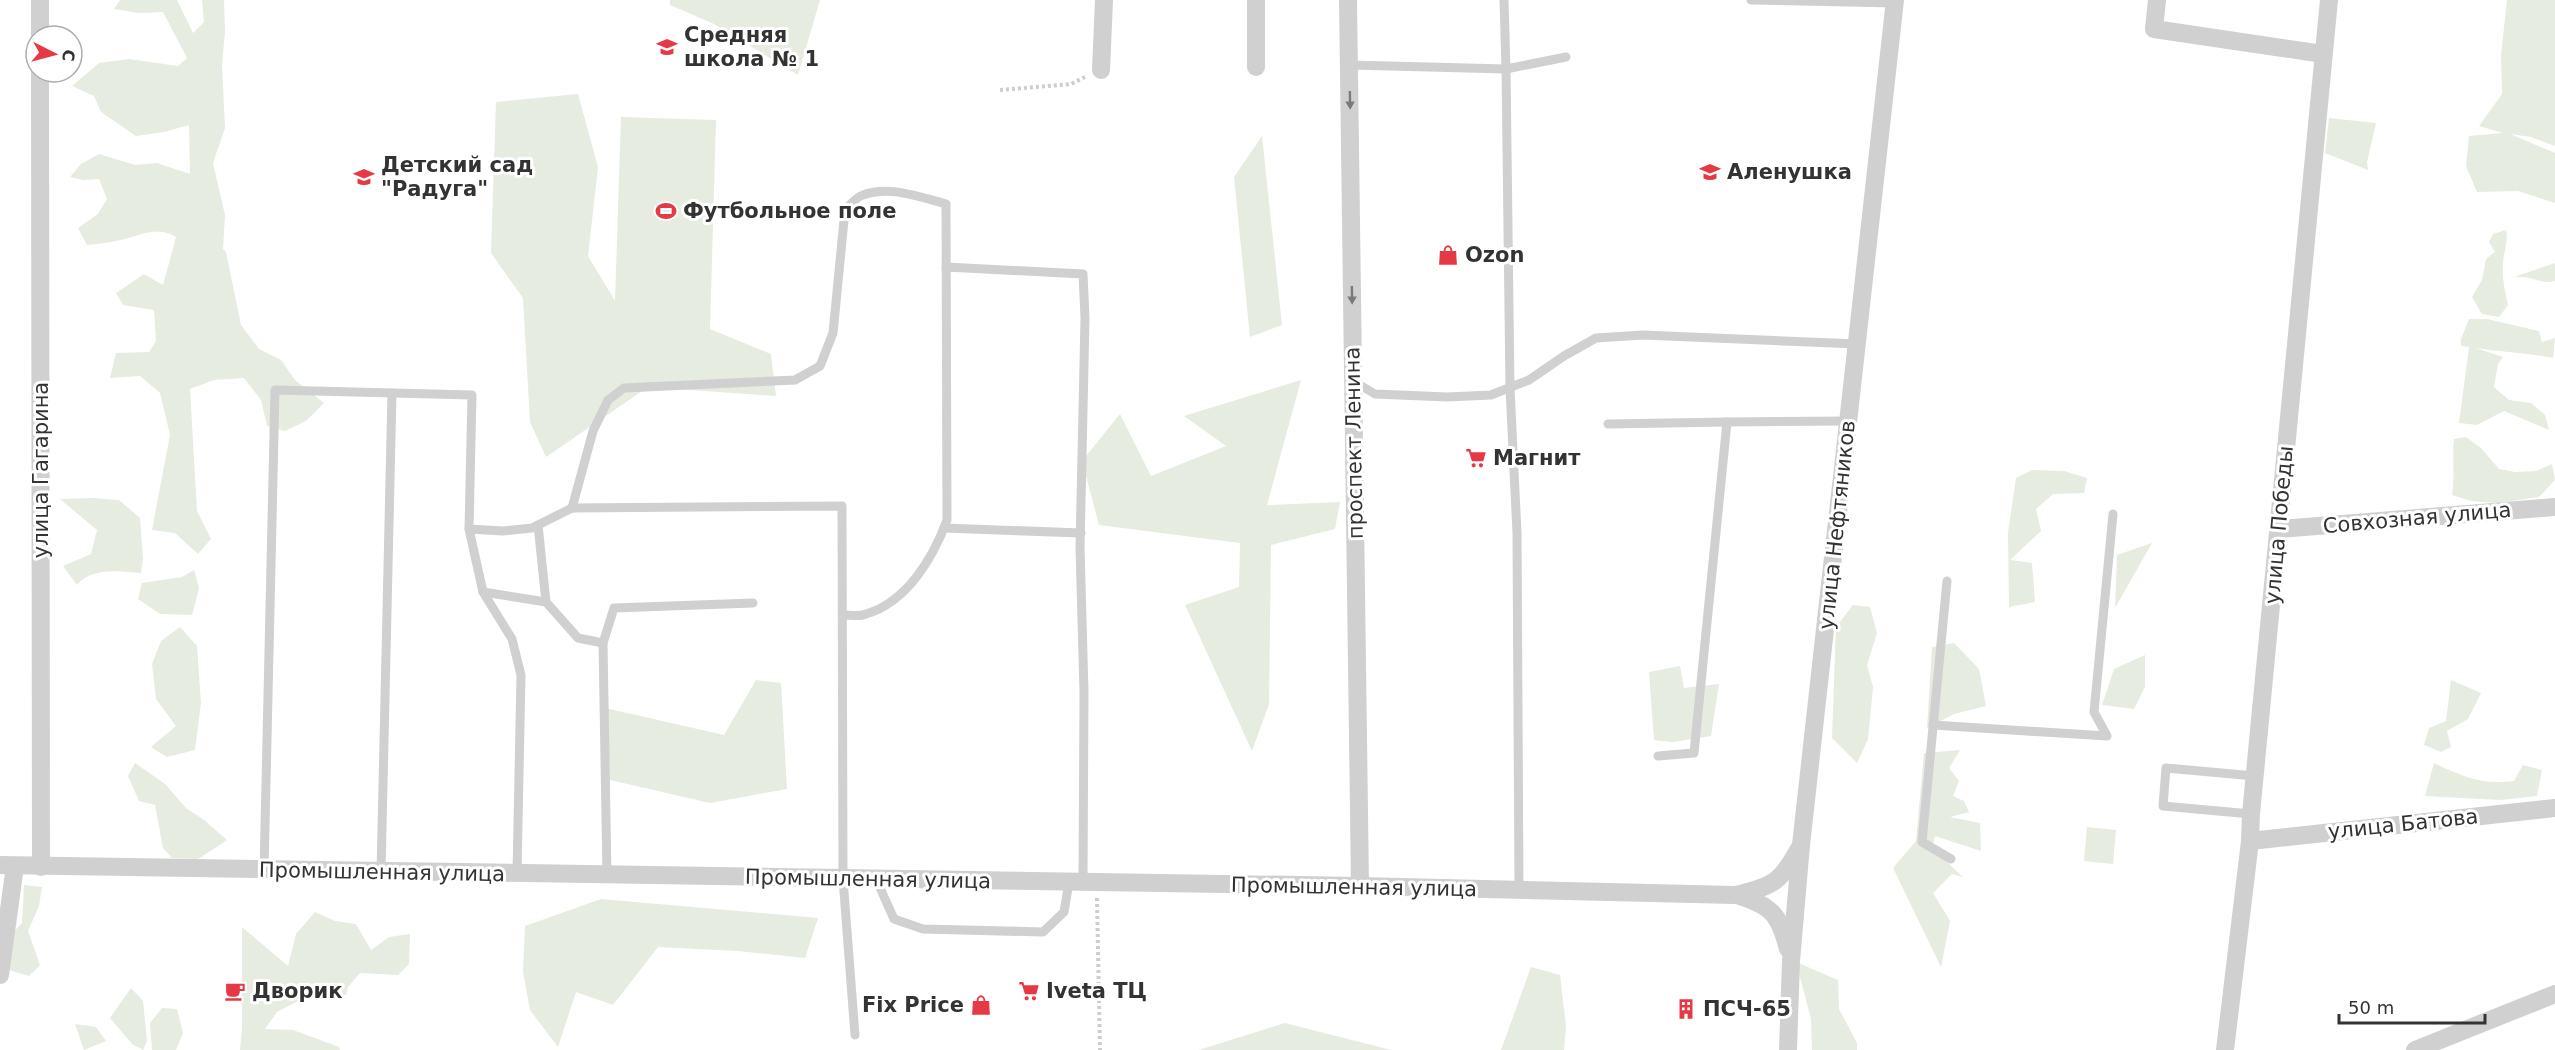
<svg xmlns="http://www.w3.org/2000/svg" width="2555" height="1050" font-family="'DejaVu Sans',sans-serif">
<style>
.green{fill:#e6ecdf}
.lines{fill:none;stroke-linecap:round;stroke-linejoin:round}
.path{stroke:#cdcdcd;stroke-width:4;stroke-dasharray:3 3;stroke-linecap:butt}
.service{stroke:#d0d0d0;stroke-width:9}
.minor{stroke:#d0d0d0;stroke-width:18}
.oneway{fill:#7a7a7a}
.labels{text-anchor:middle;dominant-baseline:central;stroke-width:6;stroke-linejoin:round;paint-order:stroke}
.poi-label{font-size:21px;font-weight:bold;fill:#333;stroke:#fff;text-anchor:start}
.street-label{font-size:21px;fill:#333;stroke:#fff}
</style>
<rect width="100%" height="100%" fill="#fff"/>
<g class="green">
<path d="M 120,0 L 177,0 L 193,33 L 204,22 L 202,0 L 224,0 L 225,31 L 222,65 L 225,128 L 213,163 L 225,215 L 223,249 L 226,252 L 241,325 L 259,349 L 281,360 L 295,380 L 324,403 L 306,421 L 285,431 L 267,426 L 261,400 L 244,378 L 214,380 L 190,389 L 197,511 L 211,539 L 198,554 L 175,533 L 152,530 L 170,435 L 160,393 L 140,376 L 110,378 L 116,353 L 149,352 L 156,341 L 154,310 L 123,305 L 116,293 L 144,274 L 163,285 L 176,237 C 158,226 144,234 125,239 C 113,242 100,244 87,245 L 78,228 L 98,214 L 107,199 L 99,179 L 83,180 L 70,177 L 81,164 L 99,154 L 135,165 L 157,163 L 190,174 L 189,125 L 164,132 L 136,136 L 101,112 L 94,96 L 72,86 L 99,63 L 129,59 L 178,66 L 187,58 L 163,12 L 139,13 L 114,9 Z"/>
<path d="M 670,0 L 820,0 L 798,75 L 714,24 L 670,5 Z"/>
<path d="M 2507,0 L 2555,0 L 2555,146 L 2531,137 L 2510,134 L 2555,153 L 2555,203 L 2518,191 L 2477,192 L 2466,166 L 2469,136 L 2503,133 L 2479,126 L 2502,94 L 2501,55 Z"/>
<path d="M 578,94 L 598,167 L 588,256 L 615,301 L 621,117 L 716,120 L 710,329 L 771,354 L 776,396 L 648,387 L 546,457 L 530,422 L 523,298 L 491,253 L 496,102 Z"/>
<path d="M 2329,118 L 2376,123 L 2367,162 L 2368,170 L 2325,153 Z"/>
<path d="M 1262,136 L 1282,325 L 1250,337 L 1234,177 Z"/>
<path d="M 2506,230 C 2509,242 2503,252 2503,265 C 2502,279 2505,292 2508,305 L 2499,317 L 2482,314 L 2472,297 L 2482,280 L 2486,259 L 2495,252 L 2489,242 L 2493,234 Z"/>
<path d="M 2555,263 L 2555,281 C 2540,285 2531,275 2514,277 Z"/>
<path d="M 2469,319 L 2487,319 L 2539,331 L 2542,342 L 2555,338 L 2553,358 C 2527,353 2501,352 2476,348 L 2503,357 L 2498,364 L 2494,387 L 2509,400 L 2531,403 L 2545,415 L 2549,430 L 2504,411 L 2477,425 L 2459,423 L 2469,347 L 2461,346 L 2461,339 Z"/>
<path d="M 1301,380 L 1267,505 L 1340,502 L 1335,529 L 1271,545 L 1269,704 L 1252,751 L 1185,605 L 1239,587 L 1240,543 L 1099,525 L 1082,461 L 1120,414 L 1151,476 L 1226,446 L 1184,416 Z"/>
<path d="M 2466,437 L 2481,448 L 2499,469 L 2515,472 L 2536,471 L 2552,464 L 2555,480 L 2539,497 L 2498,503 L 2471,501 L 2452,495 C 2455,476 2452,458 2454,439 Z"/>
<path d="M 2032,470 L 2064,471 L 2087,478 L 2084,493 L 2053,494 L 2036,509 L 2041,531 L 2010,560 L 2032,563 L 2035,602 L 2009,607 L 2008,533 L 2016,478 Z"/>
<path d="M 92,498 L 119,500 L 140,518 L 143,559 L 141,573 C 120,571 91,567 77,585 L 63,566 L 91,554 L 97,530 L 60,499 Z"/>
<path d="M 2152,543 L 2115,608 L 2117,555 Z"/>
<path d="M 194,570 L 199,588 L 192,615 L 160,614 L 138,599 L 142,583 L 182,577 Z"/>
<path d="M 1853,605 L 1870,607 L 1877,633 L 1867,665 L 1873,687 L 1868,739 L 1857,763 L 1832,738 L 1836,627 Z"/>
<path d="M 180,627 L 197,646 L 201,703 L 195,750 L 167,757 L 151,747 L 176,726 L 156,699 L 152,664 L 161,641 Z"/>
<path d="M 1954,643 L 1979,669 L 1986,706 L 1954,714 L 1927,728 L 1932,647 Z"/>
<path d="M 2145,655 L 2145,687 L 2134,709 L 2102,705 L 2114,669 Z"/>
<path d="M 1680,666 L 1684,688 L 1719,684 L 1711,736 L 1673,742 L 1654,740 L 1649,672 Z"/>
<path d="M 756,680 L 781,683 L 787,789 L 710,803 L 606,779 L 605,708 L 724,735 Z"/>
<path d="M 2451,680 L 2481,693 L 2468,719 L 2447,731 L 2451,747 L 2441,752 L 2424,745 L 2429,728 L 2446,721 Z"/>
<path d="M 1960,750 L 1949,768 L 1959,781 L 1953,796 L 1964,801 L 1969,812 L 1950,817 L 1980,823 L 1981,851 L 1935,836 L 1932,848 L 1963,877 L 1952,874 L 1933,893 L 1950,921 L 1941,967 L 1893,868 L 1916,841 L 1924,753 Z"/>
<path d="M 135,763 L 165,784 L 186,808 L 204,820 L 227,840 L 198,859 L 172,858 L 163,848 L 155,805 L 139,801 L 128,776 Z"/>
<path d="M 2434,763 C 2463,777 2481,785 2514,781 L 2523,765 L 2542,770 L 2537,796 L 2500,800 L 2425,796 Z"/>
<path d="M 2087,827 L 2116,830 L 2113,864 L 2084,861 Z"/>
<path d="M 24,885 L 42,887 L 39,906 L 28,931 L 40,965 L 29,976 L 9,970 L 5,941 L 22,923 Z"/>
<path d="M 601,899 L 818,918 L 805,958 L 738,951 L 658,947 L 613,1005 L 576,992 L 558,1047 L 530,1010 L 523,972 L 525,926 Z"/>
<path d="M 315,912 L 335,921 L 356,924 L 371,950 L 389,937 L 410,934 L 409,964 L 398,975 L 360,973 L 348,987 L 346,995 L 296,1002 L 277,1012 L 265,1029 L 293,1030 L 339,1047 L 340,1050 L 240,1050 L 242,1028 L 242,927 L 288,966 L 296,934 Z"/>
<path d="M 1796,962 L 1838,980 L 1839,1009 L 1857,1043 L 1857,1050 L 1812,1050 L 1811,1019 Z"/>
<path d="M 1531,967 L 1560,975 L 1566,1026 L 1564,1050 L 1501,1050 Z"/>
<path d="M 131,988 L 143,1001 L 147,1041 L 143,1050 L 132,1044 L 110,1018 Z"/>
<path d="M 162,1008 L 177,1009 L 183,1033 L 176,1050 L 152,1050 L 150,1023 Z"/>
<path d="M 1285,1023 L 1391,1050 L 1199,1050 Z"/>
<path d="M 75,1024 L 96,1027 L 106,1041 L 84,1050 Z"/>
</g>
<g class="lines">
<g class="path">
<path d="M 1000,90 L 1071,84 L 1087,76"/>
<path d="M 1097,898 L 1100,1050"/>
</g>
<g class="service">
<path d="M 1504,0 L 1506,69 L 1566,57"/>
<path d="M 1751,0 L 1895,3"/>
<path d="M 1350,65 L 1506,69 L 1510,388 L 1517,533 L 1519,890"/>
<path d="M 946,267 L 1083,274 L 1085,318 L 1080,547 L 1084,692 L 1083,882"/>
<path d="M 1353,381 L 1375,394 L 1447,397 L 1491,395 L 1529,380 L 1564,356 L 1596,338 L 1643,335 L 1858,344"/>
<path d="M 1608,424 L 1727,422"/>
<path d="M 572,508 L 842,506 L 843,879 L 855,1035"/>
<path d="M 538,525 L 546,602"/>
<path d="M 944,528 L 1081,533"/>
<path d="M 469,529 L 503,531 L 532,528 L 572,508 L 593,431 L 608,400 L 624,388 L 795,380 L 820,366 L 833,333 L 845,210 C 850,205 856,197 863,195 C 889,185 920,197 946,204 L 947,520 C 933,558 907,602 866,614 C 859,617 850,615 843,615"/>
<path d="M 1947,581 L 1922,842 L 1951,859"/>
<path d="M 483,592 L 546,602 L 578,638 L 603,643"/>
<path d="M 1933,725 L 2107,736 L 2094,712 L 2113,514"/>
<path d="M 1658,756 L 1694,753 L 1727,422 L 1849,421"/>
<path d="M 2251,814 L 2163,806 L 2166,768 L 2255,776"/>
<path d="M 264,870 L 275,390 L 472,395 L 469,529 L 483,592 L 512,639 L 521,675 L 517,874"/>
<path d="M 381,872 L 392,393"/>
<path d="M 607,875 L 603,643 L 614,608 L 753,603"/>
<path d="M 876,879 L 894,919 L 923,929 L 1043,932 L 1064,912 L 1069,882"/>
</g>
<g class="minor">
<path d="M 40,0 L 40,36"/>
<path d="M 1256,0 L 1256,67"/>
<path d="M 1348,0 L 1360,886"/>
<path d="M 2157,0 L 2154,29 L 2323,54"/>
<path d="M 1101,70 L 1104,0"/>
<path d="M 40,72 L 41,867"/>
<path d="M 2279,529 L 2555,507"/>
<path d="M 2250,841 L 2555,808"/>
<path d="M 0,865 L 1360,886 L 1735,895 C 1776,886 1781,881 1801,845"/>
<path d="M 1737,895 C 1771,906 1779,913 1788,949"/>
<path d="M 0,975 L 15,866"/>
<path d="M 1788,1050 L 1791,961 L 1801,845 L 1895,0"/>
<path d="M 2225,1050 L 2250,841 L 2251,814 L 2329,0"/>
<path d="M 2415,1050 L 2555,994"/>
</g>
</g>
<defs><path id="oneway-solid" d="M-6-.8H1V-3.2L6.5 0L1 3.2V.8H-6Z" transform="scale(1.5)"/></defs>
<g class="oneway">
<use href="#oneway-solid" transform="translate(1350 100) rotate(89)"/>
<use href="#oneway-solid" transform="translate(1352 295) rotate(89)"/>
</g>
<defs>
<g id="school-bare" transform="scale(1.62)"><path d="M0-5L7-2L0 1L-7-2ZM-4 1L0 2.5L4 1V4Q0 6-4 4Z" fill="#e63946" stroke="#fff" stroke-width="2.5" paint-order="stroke"/></g>
<g id="stadium-bare" transform="scale(1.62)"><path d="M0-5a6.5 5 0 1 0 0 10a6.5 5 0 1 0 0-10ZM-3.5-1.8h7v3.6h-7Z" fill="#e63946" stroke="#fff" stroke-width="2.5" paint-order="stroke"/></g>
<g id="shop-bare" transform="scale(1.62)"><path d="M-5-2.5h2.3a2.7 3.5 0 0 1 5.4 0H5L5.5 6h-11ZM-1.5-2.5h3a1.5 2.3 0 0 0-3 0Z" fill="#e63946" stroke="#fff" stroke-width="2.5" paint-order="stroke"/></g>
<g id="supermarket-bare" transform="scale(1.62)"><path d="M-6-5.5h2.5l.6 2H6L4.5 2H-2.5L-4.4-4H-6ZM-1.5 3.2a1.3 1.3 0 1 0 .1 0ZM3 3.2a1.3 1.3 0 1 0 .1 0Z" fill="#e63946" stroke="#fff" stroke-width="2.5" paint-order="stroke"/></g>
<g id="cafe-bare" transform="scale(1.62)"><path d="M-5.5-4.5H6V0H3Q3 3.5 0 3.5H-2.5Q-5.5 3.5-5.5 0ZM3-3.2v2h1.7v-2ZM-6 4.5H4V6H-6Z" fill="#e63946" stroke="#fff" stroke-width="2.5" paint-order="stroke"/></g>
<g id="building-bare" transform="scale(1.62)"><path d="M-4-6H4V6H1V3H-1V6H-4ZM-2.5-4.3h1.7v1.8h-1.7ZM.8-4.3h1.7v1.8H.8ZM-2.5-1h1.7V.8h-1.7ZM.8-1h1.7V.8H.8Z" fill="#e63946" stroke="#fff" stroke-width="2.5" paint-order="stroke"/></g>
</defs>
<g fill-rule="evenodd">
<use href="#school-bare" x="667" y="47"/>
<use href="#school-bare" x="1710" y="172"/>
<use href="#school-bare" x="364" y="177"/>
<use href="#stadium-bare" x="666" y="211"/>
<use href="#shop-bare" x="1448" y="255"/>
<use href="#supermarket-bare" x="1476" y="458"/>
<use href="#cafe-bare" x="235" y="991"/>
<use href="#supermarket-bare" x="1029" y="991"/>
<use href="#shop-bare" x="981" y="1005"/>
<use href="#building-bare" x="1686" y="1009"/>
</g>
<g class="labels">
<g class="poi-label">
<text x="684" y="35">Средняя<tspan x="684" dy="24">школа № 1</tspan></text>
<text x="381" y="165">Детский сад<tspan x="381" dy="24">"Радуга"</tspan></text>
<text x="1727" y="172">Аленушка</text>
<text x="683" y="211">Футбольное поле</text>
<text x="1465" y="255">Ozon</text>
<text x="1493" y="458">Магнит</text>
<text x="252" y="991">Дворик</text>
<text x="1046" y="991">Iveta ТЦ</text>
<text x="964" y="1005" text-anchor="end">Fix Price</text>
<text x="1703" y="1009">ПСЧ-65</text>
</g>
<g class="street-label">
<text transform="translate(1354 443) rotate(-91)">проспект Ленина</text>
<text transform="translate(41 470) rotate(-90)">улица Гагарина</text>
<text transform="translate(2417 518) rotate(-5)">Совхозная улица</text>
<text transform="translate(1837 525) rotate(-84)">улица Нефтяников</text>
<text transform="translate(2279 525) rotate(-85)">улица Победы</text>
<text transform="translate(2403 824) rotate(-6)">улица Батова</text>
<text transform="translate(382 872) rotate(1)">Промышленная улица</text>
<text transform="translate(868 879) rotate(1)">Промышленная улица</text>
<text transform="translate(1354 887) rotate(1)">Промышленная улица</text>
</g>
</g>
<g transform="translate(54 54) rotate(96)"><circle r="28" fill="#ffffff" stroke="#adadad" stroke-width="1.5"/>
<path d="M0-4.5L10 22L0 15L-10 22Z" fill="#e63946"/>
<text y="-9" font-size="16" font-weight="bold" text-anchor="middle" fill="#333333">С</text>
</g>
<path d="M2339 1014v9h146v-9" fill="none" stroke="#333333" stroke-width="3"/>
<text x="2348" y="1014" font-size="18" fill="#333333" stroke="#ffffff" stroke-width="4.5" paint-order="stroke">50 m</text>
</svg>
